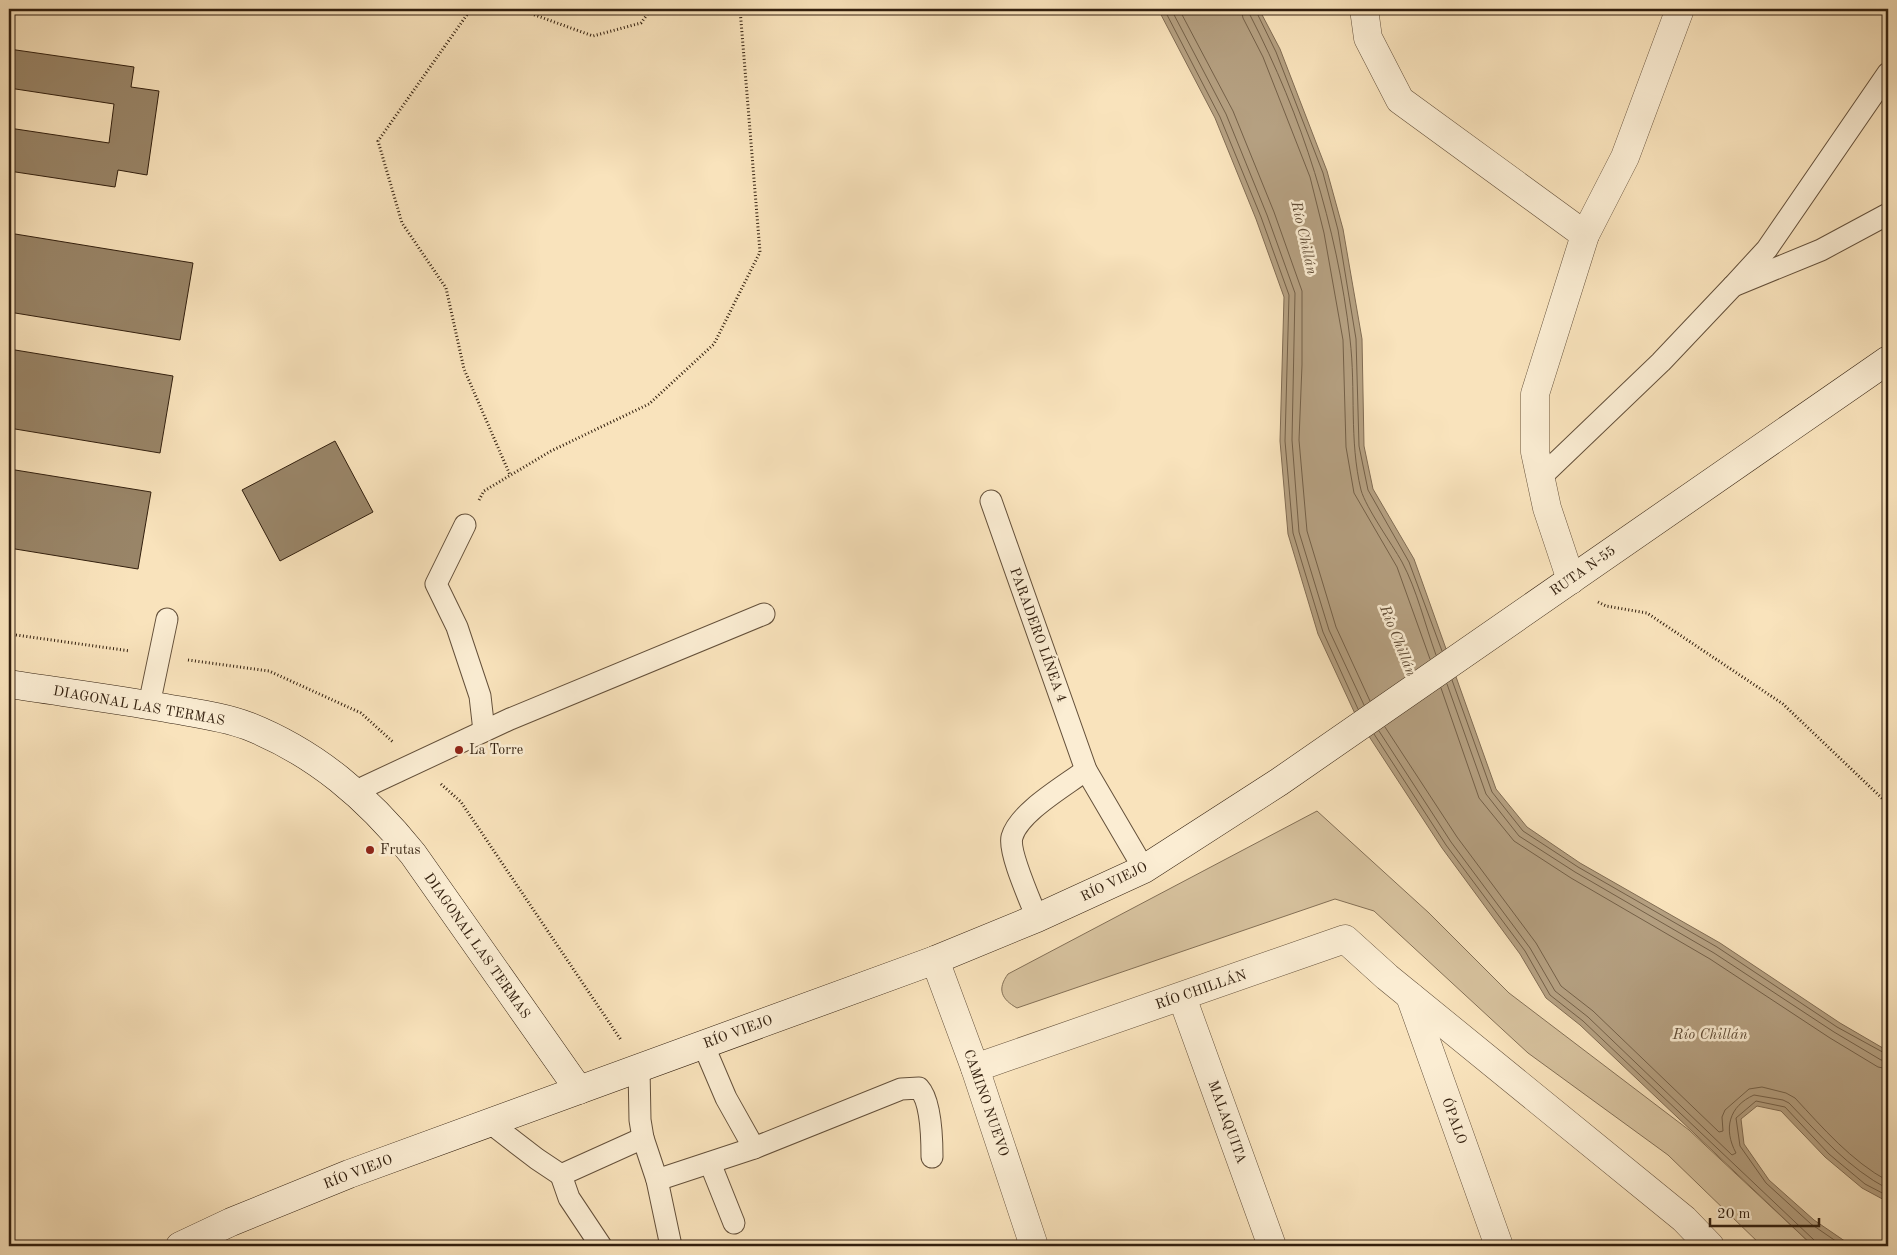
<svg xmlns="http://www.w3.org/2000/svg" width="1897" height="1255" font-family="'Old Standard TT',serif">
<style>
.green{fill:#d7c29e;stroke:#847056}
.water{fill:#b5a081;stroke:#816c53}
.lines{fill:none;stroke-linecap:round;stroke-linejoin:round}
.shore{stroke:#746048;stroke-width:1}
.building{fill:#998568;stroke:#321f0e}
.lane-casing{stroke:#64503a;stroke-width:23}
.street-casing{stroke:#64503a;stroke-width:29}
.secondary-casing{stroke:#321f0e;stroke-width:29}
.path{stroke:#321f0e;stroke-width:3;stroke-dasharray:1 2.5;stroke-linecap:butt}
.lane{stroke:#fbedd3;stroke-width:21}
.street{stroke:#fbedd3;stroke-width:28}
.secondary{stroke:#fbedd3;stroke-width:28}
.poi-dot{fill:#8f2418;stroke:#fbedd3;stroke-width:2}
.labels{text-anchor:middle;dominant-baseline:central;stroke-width:5;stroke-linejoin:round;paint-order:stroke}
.street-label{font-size:14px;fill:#321f0e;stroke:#fbedd3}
.poi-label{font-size:14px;fill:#321f0e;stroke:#fbedd3;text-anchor:start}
.water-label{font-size:15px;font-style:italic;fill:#604c36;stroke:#fbedd3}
</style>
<rect width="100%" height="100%" fill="#f9e3bc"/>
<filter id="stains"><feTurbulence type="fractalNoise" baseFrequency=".004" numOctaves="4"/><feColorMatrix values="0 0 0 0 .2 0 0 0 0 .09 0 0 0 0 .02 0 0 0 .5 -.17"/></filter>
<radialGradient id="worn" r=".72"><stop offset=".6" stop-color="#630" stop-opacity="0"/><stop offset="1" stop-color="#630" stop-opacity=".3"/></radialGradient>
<path class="green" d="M 1317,811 L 1429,913 L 1509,993 L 1689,1130 L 1813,1246 L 1762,1246 L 1668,1155 L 1528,1053 L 1374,911 L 1335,899 L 1017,1008 C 1001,999 997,989 1008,974 Z"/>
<path class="water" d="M 1158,9 L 1259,9 L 1280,49 L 1327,171 L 1343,229 L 1362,339 L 1364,446 L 1373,489 L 1414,559 L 1496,789 L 1527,827 L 1580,863 L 1720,943 L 1840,1023 L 1888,1051 L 1888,1202 L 1862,1188 L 1825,1157 L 1781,1111 L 1757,1106 L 1741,1119 L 1744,1144 L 1769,1180 L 1814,1220 L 1852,1246 L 1813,1246 L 1580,1025 L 1546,998 L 1520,954 L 1442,848 L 1357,718 L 1318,634 L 1288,534 L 1280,441 L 1284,297 L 1256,219 L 1215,118 Z"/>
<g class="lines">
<g class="shore">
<path d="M 1164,9 L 1220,117 L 1261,217 L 1289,295 L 1285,441 L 1293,533 L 1323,632 L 1358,709"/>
<path d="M 1171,9 L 1226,114 L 1267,215 L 1295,293 L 1292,440 L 1299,532 L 1329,630 L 1364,705"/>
<path d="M 1179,9 L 1233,111 L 1274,212 L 1302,291 L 1302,365 L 1299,440 L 1307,531 L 1336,627 L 1370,701"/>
<path d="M 1241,9 L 1243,18 L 1263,57 L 1310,177 L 1324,233 L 1343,340 L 1346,447 L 1354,493 L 1397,567 L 1430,659"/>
<path d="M 1249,9 L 1250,15 C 1302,116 1337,226 1350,339 C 1356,390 1349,440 1361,490 C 1366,508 1392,544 1402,562 C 1417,590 1425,625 1436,655"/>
<path d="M 1255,9 L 1276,52 L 1323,173 L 1338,230 L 1356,339 L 1359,446 L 1368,490 L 1409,562 L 1442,651"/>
<path d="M 1452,680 L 1492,792 L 1523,831 L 1578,867 L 1717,947 L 1837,1027 L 1888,1055"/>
<path d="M 1447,684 L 1486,794 L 1519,836 L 1575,872 L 1714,953 L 1834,1032 L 1881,1060 L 1888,1061"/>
<path d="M 1441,688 L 1479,798 L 1514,841 L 1571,878 L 1710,959 L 1830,1038 L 1878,1067 L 1888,1069"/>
<path d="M 1385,727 L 1457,837 L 1536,943 L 1561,986 L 1593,1011 L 1719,1132 L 1723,1131 L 1722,1117 L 1725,1110 L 1749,1089 L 1762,1087 L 1786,1093 L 1795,1098 C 1823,1128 1851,1161 1888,1181"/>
<path d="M 1379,731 L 1451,842 L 1530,948 L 1555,991 L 1588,1017 L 1732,1155 L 1736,1153 C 1723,1129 1729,1106 1754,1095 L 1783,1100 L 1789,1103 C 1820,1135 1848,1168 1888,1189"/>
<path d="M 1374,734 L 1446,845 L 1525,951 L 1550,995 L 1583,1021 L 1814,1240 L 1816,1246"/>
<path d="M 1843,1246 L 1811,1224 L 1766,1183 L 1740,1146 L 1736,1118 L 1756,1101 L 1785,1107 L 1829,1154 L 1865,1184 L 1888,1196"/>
</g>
</g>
<g class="building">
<path d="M 9,49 L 134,67 L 131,87 L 159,91 L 147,175 L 118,170 L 115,187 L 9,171 L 9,128 L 109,143 L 114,104 L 9,88 Z"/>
<path d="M 9,233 L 193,263 L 180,340 L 9,312 Z"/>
<path d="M 9,349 L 173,376 L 160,453 L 9,428 Z"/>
<path d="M 335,441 L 373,512 L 280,561 L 242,490 Z"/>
<path d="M 9,469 L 151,492 L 138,569 L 9,548 Z"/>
</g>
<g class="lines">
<g class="lane-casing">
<g id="lane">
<path d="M 1888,73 L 1767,249 L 1733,286 L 1821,250 L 1888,214"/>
<path d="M 1541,477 L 1661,362 L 1733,286"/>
<path d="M 991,501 L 1086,770 L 1144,869"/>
<path d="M 465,525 L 436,584 L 457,627 L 480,696 L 484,731"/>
<path d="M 149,705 L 167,619"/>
<path d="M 356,791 L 510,719 L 764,614"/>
<path d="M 1037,918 C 1031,902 1008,852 1012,837 C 1019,812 1065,786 1086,770"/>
<path d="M 703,1044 L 726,1098 L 754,1148"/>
<path d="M 489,1122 L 537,1159 L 561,1175 L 643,1138 L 640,1120 L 639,1068"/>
<path d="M 643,1138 L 657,1180 L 671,1246"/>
<path d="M 710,1163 L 734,1223"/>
<path d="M 561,1175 L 569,1198 L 601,1246"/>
<path d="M 657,1180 L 754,1148 L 901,1089 L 919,1088 C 931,1101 932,1139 932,1157"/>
</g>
</g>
<g class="street-casing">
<g id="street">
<path d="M 1364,9 L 1368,38 L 1400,100 L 1585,235"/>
<path d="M 1571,580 L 1547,508 L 1535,452 L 1535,394 L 1585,235 L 1625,157 L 1680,9"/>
<path d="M 935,960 L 975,1068 L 1034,1246"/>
<path d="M 1410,996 L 1499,1246"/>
<path d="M 1182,997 L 1272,1246"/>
<path d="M 975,1068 L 1345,939 L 1387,977 L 1684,1219 L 1710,1246"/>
</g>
</g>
<g class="secondary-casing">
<g id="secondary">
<path d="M 9,684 C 61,692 114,699 166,708 C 193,713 222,716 248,726 C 316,753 368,798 413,854 L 579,1090"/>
<path d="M 180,1246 L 231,1222 L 349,1174 L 935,960 L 1037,918 L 1144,869 L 1279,782 L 1888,360"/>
</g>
</g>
<g class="path">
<path d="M 471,9 L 378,141 L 402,223 L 446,288 L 464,369 L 510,475"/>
<path d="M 507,9 L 521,10 L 593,36 L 641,23 L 651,9"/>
<path d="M 479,500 L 484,491 L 551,451 L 649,404 L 714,344 L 760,252 L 740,9"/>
<path d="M 1598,602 L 1606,606 L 1647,613 L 1783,704 L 1888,804"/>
<path d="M 9,634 L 130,651"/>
<path d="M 188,660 L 269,671 L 361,713 L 393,742"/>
<path d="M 441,784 L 461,802 L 621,1040"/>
</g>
<use href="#lane" class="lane"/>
<use href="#street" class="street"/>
<use href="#secondary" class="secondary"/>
</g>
<g class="poi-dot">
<circle cx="459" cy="750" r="5"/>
<circle cx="370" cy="850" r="5"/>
</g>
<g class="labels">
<g class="street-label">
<text transform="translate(1583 571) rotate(-35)">RUTA N-55</text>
<text transform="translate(1038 635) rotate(70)">PARADERO LÍNEA 4</text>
<text transform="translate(139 706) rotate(10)">DIAGONAL LAS TERMAS</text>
<text transform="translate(1114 882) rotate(-26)">RÍO VIEJO</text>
<text transform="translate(477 946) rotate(55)">DIAGONAL LAS TERMAS</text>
<text transform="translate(1201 990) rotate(-19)">RÍO CHILLÁN</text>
<text transform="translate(738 1032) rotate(-20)">RÍO VIEJO</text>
<text transform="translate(986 1103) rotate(71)">CAMINO NUEVO</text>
<text transform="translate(1454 1121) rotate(70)">ÓPALO</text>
<text transform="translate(1227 1122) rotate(70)">MALAQUITA</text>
<text transform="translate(358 1172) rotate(-21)">RÍO VIEJO</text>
</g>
<g class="poi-label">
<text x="469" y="750">La Torre</text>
<text x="380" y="850">Frutas</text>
</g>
<g class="water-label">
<text transform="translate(1303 238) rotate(77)">Río Chillán</text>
<text transform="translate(1397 641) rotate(68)">Río Chillán</text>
<text x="1710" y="1035">Río Chillán</text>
</g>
</g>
<rect width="1897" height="1255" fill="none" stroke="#f9e3bc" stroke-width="30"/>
<rect x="10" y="10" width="1877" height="1235" fill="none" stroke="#321f0e" stroke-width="2.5"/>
<rect x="15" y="15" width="1867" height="1225" fill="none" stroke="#321f0e"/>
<path d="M1710 1218v8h109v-8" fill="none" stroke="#321f0e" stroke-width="2.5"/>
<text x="1717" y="1218" font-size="15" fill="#321f0e" stroke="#fbedd3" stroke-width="4" paint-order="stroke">20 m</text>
<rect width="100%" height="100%" filter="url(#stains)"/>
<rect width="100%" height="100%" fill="url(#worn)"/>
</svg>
